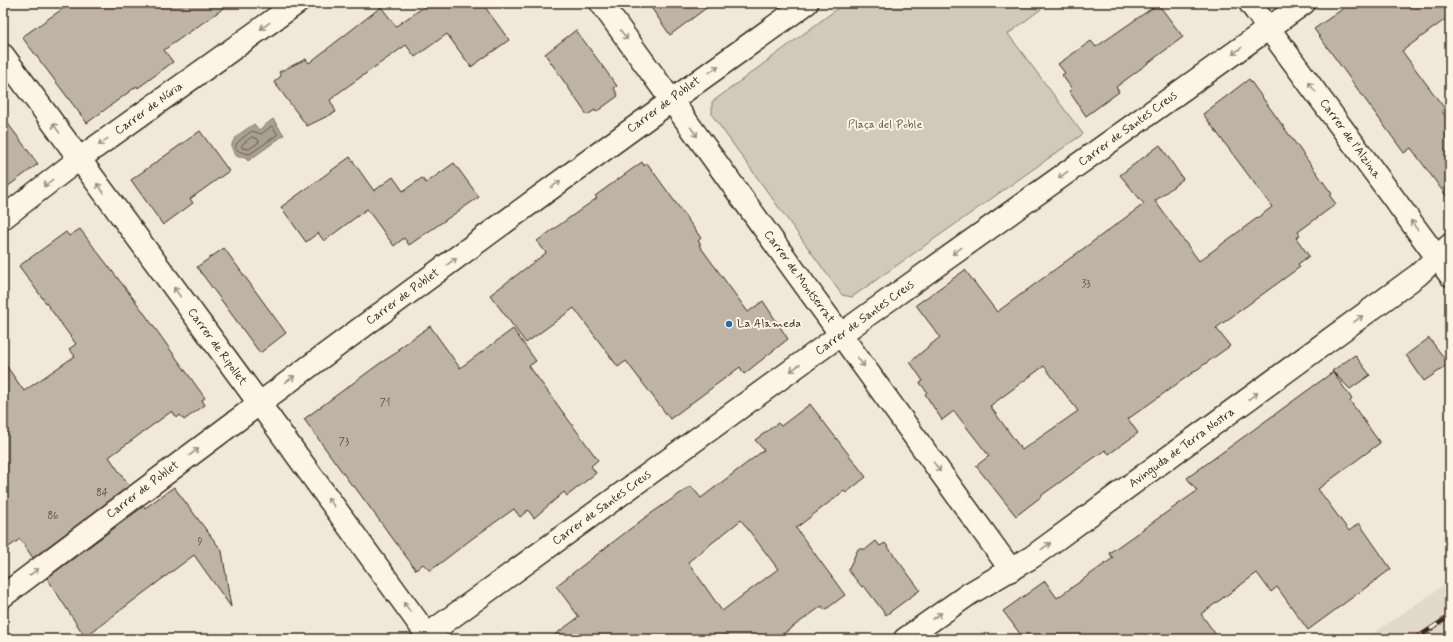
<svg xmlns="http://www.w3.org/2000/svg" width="1453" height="642" font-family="Mynerve,sans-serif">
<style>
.built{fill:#e1d9c9}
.green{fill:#d2c9ba;stroke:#867a6c}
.water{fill:#aaa091;stroke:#7e7163}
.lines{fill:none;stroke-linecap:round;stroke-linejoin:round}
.shore{stroke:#67594c;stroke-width:1}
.building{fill:#beb3a4;stroke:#3b2a1e;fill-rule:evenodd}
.minor-casing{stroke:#3b2a1e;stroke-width:25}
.minor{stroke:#fcf5e5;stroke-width:22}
.rail-casing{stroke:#3b2a1e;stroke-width:4.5}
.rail{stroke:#fcf5e5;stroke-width:3;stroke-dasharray:9;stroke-linecap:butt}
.oneway{stroke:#9c9082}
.poi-dot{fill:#1f6fb2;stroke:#fcf5e5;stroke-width:1.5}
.labels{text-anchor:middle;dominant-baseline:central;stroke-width:4;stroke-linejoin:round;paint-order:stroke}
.number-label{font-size:10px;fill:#5c4c40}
.street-label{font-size:12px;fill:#3b2a1e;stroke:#fcf5e5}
.park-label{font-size:12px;fill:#615245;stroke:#fcf5e5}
.poi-label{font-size:12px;fill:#3b2a1e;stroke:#fcf5e5;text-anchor:start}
</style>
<rect width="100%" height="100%" fill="#f0e9d9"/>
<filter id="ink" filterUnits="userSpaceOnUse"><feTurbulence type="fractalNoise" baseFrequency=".025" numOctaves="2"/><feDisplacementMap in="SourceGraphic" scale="8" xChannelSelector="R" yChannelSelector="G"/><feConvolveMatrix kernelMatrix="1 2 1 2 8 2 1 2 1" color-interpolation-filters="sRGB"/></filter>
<g filter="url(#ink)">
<path class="built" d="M 1450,581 L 1450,639 L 1365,639 Z"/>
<path class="green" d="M 845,3 L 1049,3 L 1008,34 L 1083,134 L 852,297 L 842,295 L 712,115 L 712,102 Z"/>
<path class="water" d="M 273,119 L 284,135 L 248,161 L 245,157 C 240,158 236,157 234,153 C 225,140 246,130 254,124 L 259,130 Z"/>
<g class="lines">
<g class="shore">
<path d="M 272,126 L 277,133 L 277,135 L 250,154 C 223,150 240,140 252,131 L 261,134 Z"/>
<path d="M 252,137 L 258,139 L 259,142 L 249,149 L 242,148 L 242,145 Z"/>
</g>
</g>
<g class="building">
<path d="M 71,3 L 231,3 L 164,50 L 173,62 L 138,88 L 137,86 L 87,123 L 22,37 Z"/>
<path d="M 430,3 L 482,3 L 509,40 L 471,67 L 447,34 L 415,57 L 406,45 L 334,96 L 334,97 L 330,100 L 336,112 L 307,126 L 274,82 L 281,76 L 279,72 L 306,59 L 309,63 L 381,7 L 396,26 Z"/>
<path d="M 648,3 L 713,3 L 670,35 Z"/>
<path d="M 1351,3 L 1450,3 L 1450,16 L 1402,51 L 1445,109 L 1442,111 L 1450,122 L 1450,201 L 1411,148 L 1404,153 L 1314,29 Z"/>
<path d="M 1158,4 L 1183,37 L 1116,87 L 1119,92 L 1086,116 L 1069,91 L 1072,89 L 1062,75 L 1065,73 L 1058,64 L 1091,41 L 1096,47 Z"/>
<path d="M 576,30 L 617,86 L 614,88 L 618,96 L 596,112 L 595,110 L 587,115 L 545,54 Z"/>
<path d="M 1249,79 L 1332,194 L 1330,196 L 1336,204 L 1298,232 L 1300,235 L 1296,238 L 1309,256 L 1298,264 L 1300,267 L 1216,328 L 1230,346 L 1128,419 L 1138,433 L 1109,454 L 1105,450 L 1042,495 L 1042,496 L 1016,516 L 976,466 L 989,456 L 954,411 L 942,420 L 925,394 L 927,392 L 920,383 L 923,381 L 910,362 L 940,337 L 916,305 L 965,270 L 997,312 L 1144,204 L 1120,175 L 1160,145 L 1183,179 L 1155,201 L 1199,261 L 1272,207 L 1203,114 ZM 1044,366 L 1078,411 L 1022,450 L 990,406 Z"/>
<path d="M 3,117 L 38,164 L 3,190 Z"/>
<path d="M 200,131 L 229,171 L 190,199 L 193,203 L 163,225 L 131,180 Z"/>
<path d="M 350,157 L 374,191 L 393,177 L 403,191 L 422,178 L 426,183 L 454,163 L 479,197 L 409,245 L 404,238 L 394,246 L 367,209 L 324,241 L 318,233 L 306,242 L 281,207 Z"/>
<path d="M 642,162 L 644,166 L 647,163 L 701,238 L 698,241 L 701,244 L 699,245 L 748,312 L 763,301 L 788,339 L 744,374 L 740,367 L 670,419 L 626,361 L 618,367 L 574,308 L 526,343 L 490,295 L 546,253 L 537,241 L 597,198 L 595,196 Z"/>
<path d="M 80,229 L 139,306 L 205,398 L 202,400 L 205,405 L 184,420 L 180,415 L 177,418 L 172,411 L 109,457 L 129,486 L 33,558 L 20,539 L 3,551 L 3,361 L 24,391 L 75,356 L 69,349 L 76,344 L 19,266 L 66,232 L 69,236 Z"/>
<path d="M 224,248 L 286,333 L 260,353 L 197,267 Z"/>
<path d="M 430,326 L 460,368 L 513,329 L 536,361 L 529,366 L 598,460 L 591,466 L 596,473 L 567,496 L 564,492 L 534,518 L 528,510 L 520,517 L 514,509 L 473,538 L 430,571 L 423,564 L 416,570 L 354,486 L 353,487 L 304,419 L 379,364 L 399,351 L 398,349 Z"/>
<path d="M 1429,338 L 1445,359 L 1448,365 L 1424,381 L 1406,355 Z"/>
<path d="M 1355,355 L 1370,375 L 1350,389 L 1332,371 Z"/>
<path d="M 1333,372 L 1352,399 L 1350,401 L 1380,443 L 1318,489 L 1349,531 L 1359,523 L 1391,569 L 1308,630 L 1277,587 L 1271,592 L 1257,573 L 1201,614 L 1219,639 L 1024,639 L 1003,611 L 1045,581 L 1057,598 L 1113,558 L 1109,553 L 1197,491 L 1187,478 Z"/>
<path d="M 810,404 L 866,477 L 846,493 L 844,491 L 796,528 L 845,595 L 825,610 L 822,606 L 776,639 L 549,639 L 579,617 L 556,586 L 643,519 L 691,486 L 701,498 L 764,450 L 755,440 L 778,423 L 781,426 ZM 741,520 L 778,569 L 722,611 L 688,562 Z"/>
<path d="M 174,487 L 222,551 L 231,607 L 194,555 L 85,637 L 47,578 L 144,506 L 145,508 Z"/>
<path d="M 876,541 L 880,546 L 885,543 L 920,590 L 886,615 L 864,586 L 862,587 L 848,570 L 858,549 L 866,549 Z"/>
</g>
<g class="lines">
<g class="minor-casing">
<g id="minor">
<path d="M 601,3 L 1011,570"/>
<path d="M 1250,3 L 1450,275"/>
<path d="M 3,55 L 259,403 L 430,639"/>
<path d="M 3,218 L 79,159 L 297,3"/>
<path d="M 3,596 C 269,395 536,197 807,3"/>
<path d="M 427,635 L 869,314 L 1304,3"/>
<path d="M 905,639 L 969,594 L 1032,557 L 1418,275 L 1450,245"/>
</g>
</g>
<use href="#minor" class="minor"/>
<g class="rail-casing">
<g id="rail">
<path d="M 1415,639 L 1450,616"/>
<path d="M 1447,639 L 1450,637"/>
</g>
</g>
<use href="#rail" class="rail"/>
</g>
<defs><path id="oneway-shaft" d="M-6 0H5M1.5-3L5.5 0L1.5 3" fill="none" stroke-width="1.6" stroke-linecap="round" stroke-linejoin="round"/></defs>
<g class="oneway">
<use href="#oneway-shaft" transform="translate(265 26) rotate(144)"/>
<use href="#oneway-shaft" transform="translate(624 35) rotate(54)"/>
<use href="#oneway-shaft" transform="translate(1237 51) rotate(144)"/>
<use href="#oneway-shaft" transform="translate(714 69) rotate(-36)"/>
<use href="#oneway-shaft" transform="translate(1312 87) rotate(-126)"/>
<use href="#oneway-shaft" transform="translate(56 128) rotate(-126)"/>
<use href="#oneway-shaft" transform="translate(694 132) rotate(54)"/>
<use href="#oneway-shaft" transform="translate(103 142) rotate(144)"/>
<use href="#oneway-shaft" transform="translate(1063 175) rotate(144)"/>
<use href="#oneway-shaft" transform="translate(48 183) rotate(142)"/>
<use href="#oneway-shaft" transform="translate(556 184) rotate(-36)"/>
<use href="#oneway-shaft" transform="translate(100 188) rotate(-126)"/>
<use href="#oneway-shaft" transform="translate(1414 225) rotate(-126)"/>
<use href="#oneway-shaft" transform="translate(957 251) rotate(144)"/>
<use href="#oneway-shaft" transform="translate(452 261) rotate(-36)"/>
<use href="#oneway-shaft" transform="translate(177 292) rotate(-126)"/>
<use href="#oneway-shaft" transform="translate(1358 319) rotate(-36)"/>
<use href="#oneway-shaft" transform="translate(861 362) rotate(54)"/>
<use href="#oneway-shaft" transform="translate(795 368) rotate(144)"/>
<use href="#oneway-shaft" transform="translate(290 379) rotate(-36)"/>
<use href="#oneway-shaft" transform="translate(1253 396) rotate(-36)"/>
<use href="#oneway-shaft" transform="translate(194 452) rotate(-37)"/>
<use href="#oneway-shaft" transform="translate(937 467) rotate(54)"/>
<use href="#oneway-shaft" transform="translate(331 502) rotate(-126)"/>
<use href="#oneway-shaft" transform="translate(1046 546) rotate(-36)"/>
<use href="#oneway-shaft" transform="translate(34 572) rotate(-37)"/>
<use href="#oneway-shaft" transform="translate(407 607) rotate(-126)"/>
<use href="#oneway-shaft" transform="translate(937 616) rotate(-35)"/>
</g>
</g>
<circle class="poi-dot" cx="729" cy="324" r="4"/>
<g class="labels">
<g class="number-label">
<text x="1086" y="284">33</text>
<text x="385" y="403">71</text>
<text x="344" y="442">73</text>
<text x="102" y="493">84</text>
<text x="53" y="516">86</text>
<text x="200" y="542">9</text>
</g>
<g class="street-label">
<text transform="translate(664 105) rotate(-36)">Carrer de Poblet</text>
<text transform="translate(149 109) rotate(-36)">Carrer de Núria</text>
<text transform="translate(1128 129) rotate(-36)">Carrer de Santes Creus</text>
<text transform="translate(1350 139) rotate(54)">Carrer de l'Alzina</text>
<text transform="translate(799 277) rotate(54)">Carrer de Montserrat</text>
<text transform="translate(403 297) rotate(-36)">Carrer de Poblet</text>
<text transform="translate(865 318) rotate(-36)">Carrer de Santes Creus</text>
<text transform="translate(217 347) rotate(54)">Carrer de Ripollet</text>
<text transform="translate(1182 448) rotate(-36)">Avinguda de Terra Nostra</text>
<text transform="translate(143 490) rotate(-37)">Carrer de Poblet</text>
<text transform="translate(602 508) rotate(-36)">Carrer de Santes Creus</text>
</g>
<g class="park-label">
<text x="885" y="125">Plaça del Poble</text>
</g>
<g class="poi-label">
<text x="737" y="324">La Alameda</text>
</g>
</g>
<rect width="1453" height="642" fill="none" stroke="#fcf5e5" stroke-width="16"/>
<rect x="8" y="8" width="1437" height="626" fill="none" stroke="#3b2a1e" stroke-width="1.5" filter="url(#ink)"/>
</svg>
